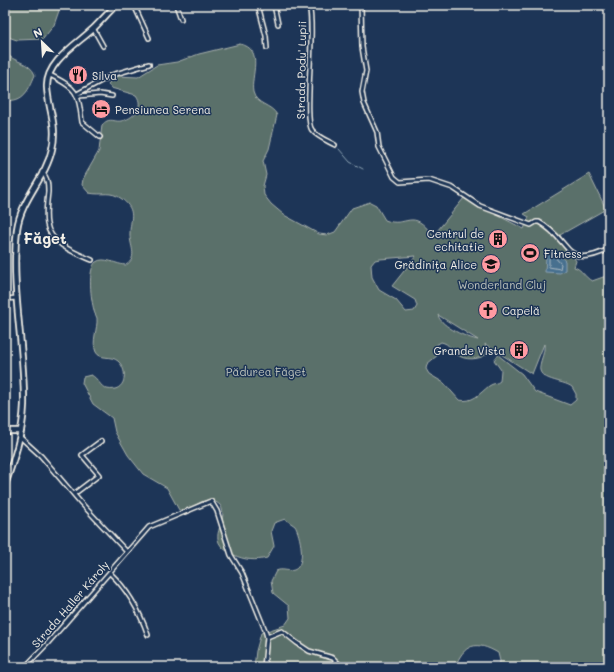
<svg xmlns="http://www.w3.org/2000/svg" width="614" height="672" font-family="Mali,sans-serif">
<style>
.green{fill:#5a6f6b;stroke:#a7b0aa;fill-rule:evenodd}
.water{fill:#476f8f;stroke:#8ca3b3}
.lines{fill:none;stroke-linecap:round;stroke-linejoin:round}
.shore{stroke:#afbdc4;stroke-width:1}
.stream{stroke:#8ca3b3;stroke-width:1}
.minor-casing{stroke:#f4f1e8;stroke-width:6}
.secondary-casing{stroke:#f4f1e8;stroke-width:8}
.minor{stroke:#1d3557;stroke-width:3}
.secondary{stroke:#1d3557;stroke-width:4.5}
.labels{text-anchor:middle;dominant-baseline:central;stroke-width:3;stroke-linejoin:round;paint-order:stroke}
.street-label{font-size:11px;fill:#f4f1e8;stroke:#1d3557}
.poi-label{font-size:11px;fill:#f4f1e8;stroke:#1d3557;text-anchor:start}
.park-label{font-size:11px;fill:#bec4bc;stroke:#1d3557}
.district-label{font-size:15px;font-weight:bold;fill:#f4f1e8;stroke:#1d3557}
</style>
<rect width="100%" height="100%" fill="#1d3557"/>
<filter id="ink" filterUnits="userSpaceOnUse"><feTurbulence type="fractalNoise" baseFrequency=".025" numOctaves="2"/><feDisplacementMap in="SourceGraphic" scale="8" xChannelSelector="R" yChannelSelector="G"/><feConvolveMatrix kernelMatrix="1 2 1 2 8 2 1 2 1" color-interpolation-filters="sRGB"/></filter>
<g filter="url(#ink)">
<g class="green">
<path d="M 5,5 L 61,5 L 54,25 L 43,39 L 17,40 L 5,36 Z"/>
<path d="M 240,44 C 265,49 250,76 253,92 C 256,105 271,104 277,115 L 269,149 L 263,161 L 266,175 L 263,186 L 264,195 L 271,204 L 284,215 L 319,234 L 327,235 L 335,232 L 352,208 L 370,202 L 376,205 L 385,220 C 407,229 412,206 433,236 L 464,198 L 524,229 L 529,217 L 524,214 L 589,174 L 606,209 L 560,235 L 576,261 L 574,267 C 582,269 585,278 592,281 L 609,275 L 609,667 L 499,667 L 500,661 L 498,653 C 476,640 464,644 455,667 L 254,667 L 256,651 L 261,633 L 285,625 L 290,618 L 289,606 L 273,593 L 271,581 L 276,571 C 282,568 288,572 294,570 C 307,565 300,534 295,526 L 285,519 L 274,523 L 271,531 L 274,546 L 267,558 C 256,561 244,560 234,555 C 200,539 232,522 220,505 C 203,490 193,514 179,510 L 167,488 L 143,474 L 128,455 L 115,432 L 112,418 L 93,404 L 82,383 L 83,377 L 91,375 C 98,378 100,387 107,389 C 126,393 129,371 118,361 C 111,355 100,360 96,352 C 91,341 98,329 97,318 C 96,315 94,313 94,310 C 91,300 87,269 96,262 C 104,256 117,265 126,265 C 139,257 129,245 130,233 C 130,219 137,211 122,199 C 110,190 103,196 89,193 L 82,185 L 83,179 L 99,151 L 102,125 C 104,123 105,122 107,121 C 112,119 116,122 121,121 C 133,119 145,107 136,95 L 111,88 L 108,84 L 116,76 L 138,77 L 157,65 L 177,62 L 199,54 ZM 416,256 L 392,286 L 415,300 L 417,306 L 414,311 L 406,312 L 396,300 L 379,290 L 372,277 L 371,265 L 375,260 L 380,259 ZM 438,315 L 478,340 C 468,338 441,327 438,315 ZM 441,342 C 450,344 450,349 456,354 C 465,361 479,360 487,354 L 485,344 L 532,374 L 544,344 C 545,353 541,358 540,366 C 537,381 563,380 572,387 L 576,394 L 576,400 L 570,405 L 535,392 L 522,374 L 498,355 L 494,360 L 501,370 L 500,381 C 497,384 493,383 489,386 C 479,394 473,403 459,400 L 444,383 L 429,374 L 426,369 L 427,364 L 438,355 L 436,345 Z"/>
<path d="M 5,52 C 13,63 30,61 35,75 C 29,89 24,103 5,100 Z"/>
</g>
<path class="water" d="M 552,251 L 558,253 L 565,261 L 565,270 L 560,273 L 545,272 L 546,257 Z"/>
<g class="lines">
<path class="shore" d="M 553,255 L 561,264 L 560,269 L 549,267 L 549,259 Z"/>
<path class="stream" d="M 339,149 L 350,162 L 363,169"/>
<g class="minor-casing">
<g id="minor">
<path d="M 134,5 L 149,38"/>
<path d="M 176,5 L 181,19"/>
<path d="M 258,5 L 266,36 L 267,48"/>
<path d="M 274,5 L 278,24"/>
<path d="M 292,5 L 293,8"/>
<path d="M 309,5 C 316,29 303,119 312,130 C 317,137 328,141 335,145"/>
<path d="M 361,5 L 362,47 L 366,71 L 362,92 L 364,103 L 377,132 L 379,147 L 394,177 L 400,182 L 429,180 L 453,188 L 480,206 L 531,225 L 536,222 L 539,222 C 572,240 564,271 609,249"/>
<path d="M 93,28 L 103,46"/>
<path d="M 50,75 C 78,89 78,92 82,122 L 100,137"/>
<path d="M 77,94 L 112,75 L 149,64"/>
<path d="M 79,96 L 100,94 L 112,96"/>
<path d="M 42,172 C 48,178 48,185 48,192 C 47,202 45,214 47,224 C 50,244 76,253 92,260"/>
<path d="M 5,299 L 17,298"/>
<path d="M 20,437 L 41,456 L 81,503 L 126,551"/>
<path d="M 74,494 L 99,475 L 82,455 L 101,441"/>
<path d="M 110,573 C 128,590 140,612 148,635"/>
<path d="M 267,637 L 282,631 L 297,643 L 309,651 L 333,658 L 342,667"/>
<path d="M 25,667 L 47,644 L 149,527 L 211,501 L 217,511 L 231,555 L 242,573 L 265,630 L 267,637 L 264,667"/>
</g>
</g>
<g class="secondary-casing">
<g id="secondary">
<path d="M 5,431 L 21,431"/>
<path d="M 5,485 C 14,459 23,433 24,405 C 25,347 10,288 17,229 C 21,199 46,178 52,149 C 58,125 48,109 47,87 C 46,62 77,44 93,29 C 101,21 108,13 116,5"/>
</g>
</g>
<use href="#minor" class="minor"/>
<use href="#secondary" class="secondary"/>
</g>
</g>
<defs>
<g id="restaurant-disc" transform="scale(1)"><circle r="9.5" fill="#ff9aa2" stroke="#1d3557"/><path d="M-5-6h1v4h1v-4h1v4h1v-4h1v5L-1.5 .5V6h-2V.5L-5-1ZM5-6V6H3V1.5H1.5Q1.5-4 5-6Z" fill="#111"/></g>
<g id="hotel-disc" transform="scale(1)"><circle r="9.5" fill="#ff9aa2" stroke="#1d3557"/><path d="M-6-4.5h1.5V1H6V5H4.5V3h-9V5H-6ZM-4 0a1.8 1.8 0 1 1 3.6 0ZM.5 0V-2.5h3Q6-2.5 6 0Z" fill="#111"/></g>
<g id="building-disc" transform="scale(1)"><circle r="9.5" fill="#ff9aa2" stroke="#1d3557"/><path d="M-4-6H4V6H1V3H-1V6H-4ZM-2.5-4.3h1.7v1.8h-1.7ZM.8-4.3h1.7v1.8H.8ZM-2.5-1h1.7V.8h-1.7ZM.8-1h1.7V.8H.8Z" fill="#111"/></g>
<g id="stadium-disc" transform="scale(1)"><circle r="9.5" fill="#ff9aa2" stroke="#1d3557"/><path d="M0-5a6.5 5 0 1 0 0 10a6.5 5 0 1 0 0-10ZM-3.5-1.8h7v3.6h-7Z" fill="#111"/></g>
<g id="school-disc" transform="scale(1)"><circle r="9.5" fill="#ff9aa2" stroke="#1d3557"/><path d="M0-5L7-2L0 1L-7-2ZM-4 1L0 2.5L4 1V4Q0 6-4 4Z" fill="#111"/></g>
<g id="church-disc" transform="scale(1)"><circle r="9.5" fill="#ff9aa2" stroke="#1d3557"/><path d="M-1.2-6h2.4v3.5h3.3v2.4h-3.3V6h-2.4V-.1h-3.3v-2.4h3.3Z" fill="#111"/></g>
</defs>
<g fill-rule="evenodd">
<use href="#restaurant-disc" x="78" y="75"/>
<use href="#hotel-disc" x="101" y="109"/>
<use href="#building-disc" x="498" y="239"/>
<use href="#stadium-disc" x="530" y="253"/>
<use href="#school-disc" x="491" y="264"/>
<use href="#church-disc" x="488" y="310"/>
<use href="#building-disc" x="519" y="350"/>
</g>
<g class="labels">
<g class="street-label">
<text transform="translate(301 70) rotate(-89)">Strada Podu' Lupii</text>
<text transform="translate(70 604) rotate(-49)">Strada Haller Károly</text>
</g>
<g class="poi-label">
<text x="92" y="75">Silva</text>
<text x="115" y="109">Pensiunea Serena</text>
<text x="484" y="233" text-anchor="end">Centrul de<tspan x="484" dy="13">echitatie</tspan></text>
<text x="544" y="253">Fitness</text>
<text x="477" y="264" text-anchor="end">Grădinița Alice</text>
<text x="502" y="310">Capelă</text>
<text x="505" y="350" text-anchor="end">Grande Vista</text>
</g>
<g class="park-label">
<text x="502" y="284">Wonderland Cluj</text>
<text x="266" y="371">Pădurea Făget</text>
</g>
<g class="district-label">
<text x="45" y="238">Făget</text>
</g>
</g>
<rect width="614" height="672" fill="none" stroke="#1d3557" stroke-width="20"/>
<rect x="10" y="10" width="594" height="652" fill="none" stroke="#f4f1e8" stroke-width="1.5" filter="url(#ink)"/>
<g transform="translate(42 42) rotate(335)" stroke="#1d3557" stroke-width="3" paint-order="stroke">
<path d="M0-3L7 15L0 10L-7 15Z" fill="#f4f1e8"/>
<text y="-6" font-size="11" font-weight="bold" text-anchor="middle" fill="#f4f1e8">N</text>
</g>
</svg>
